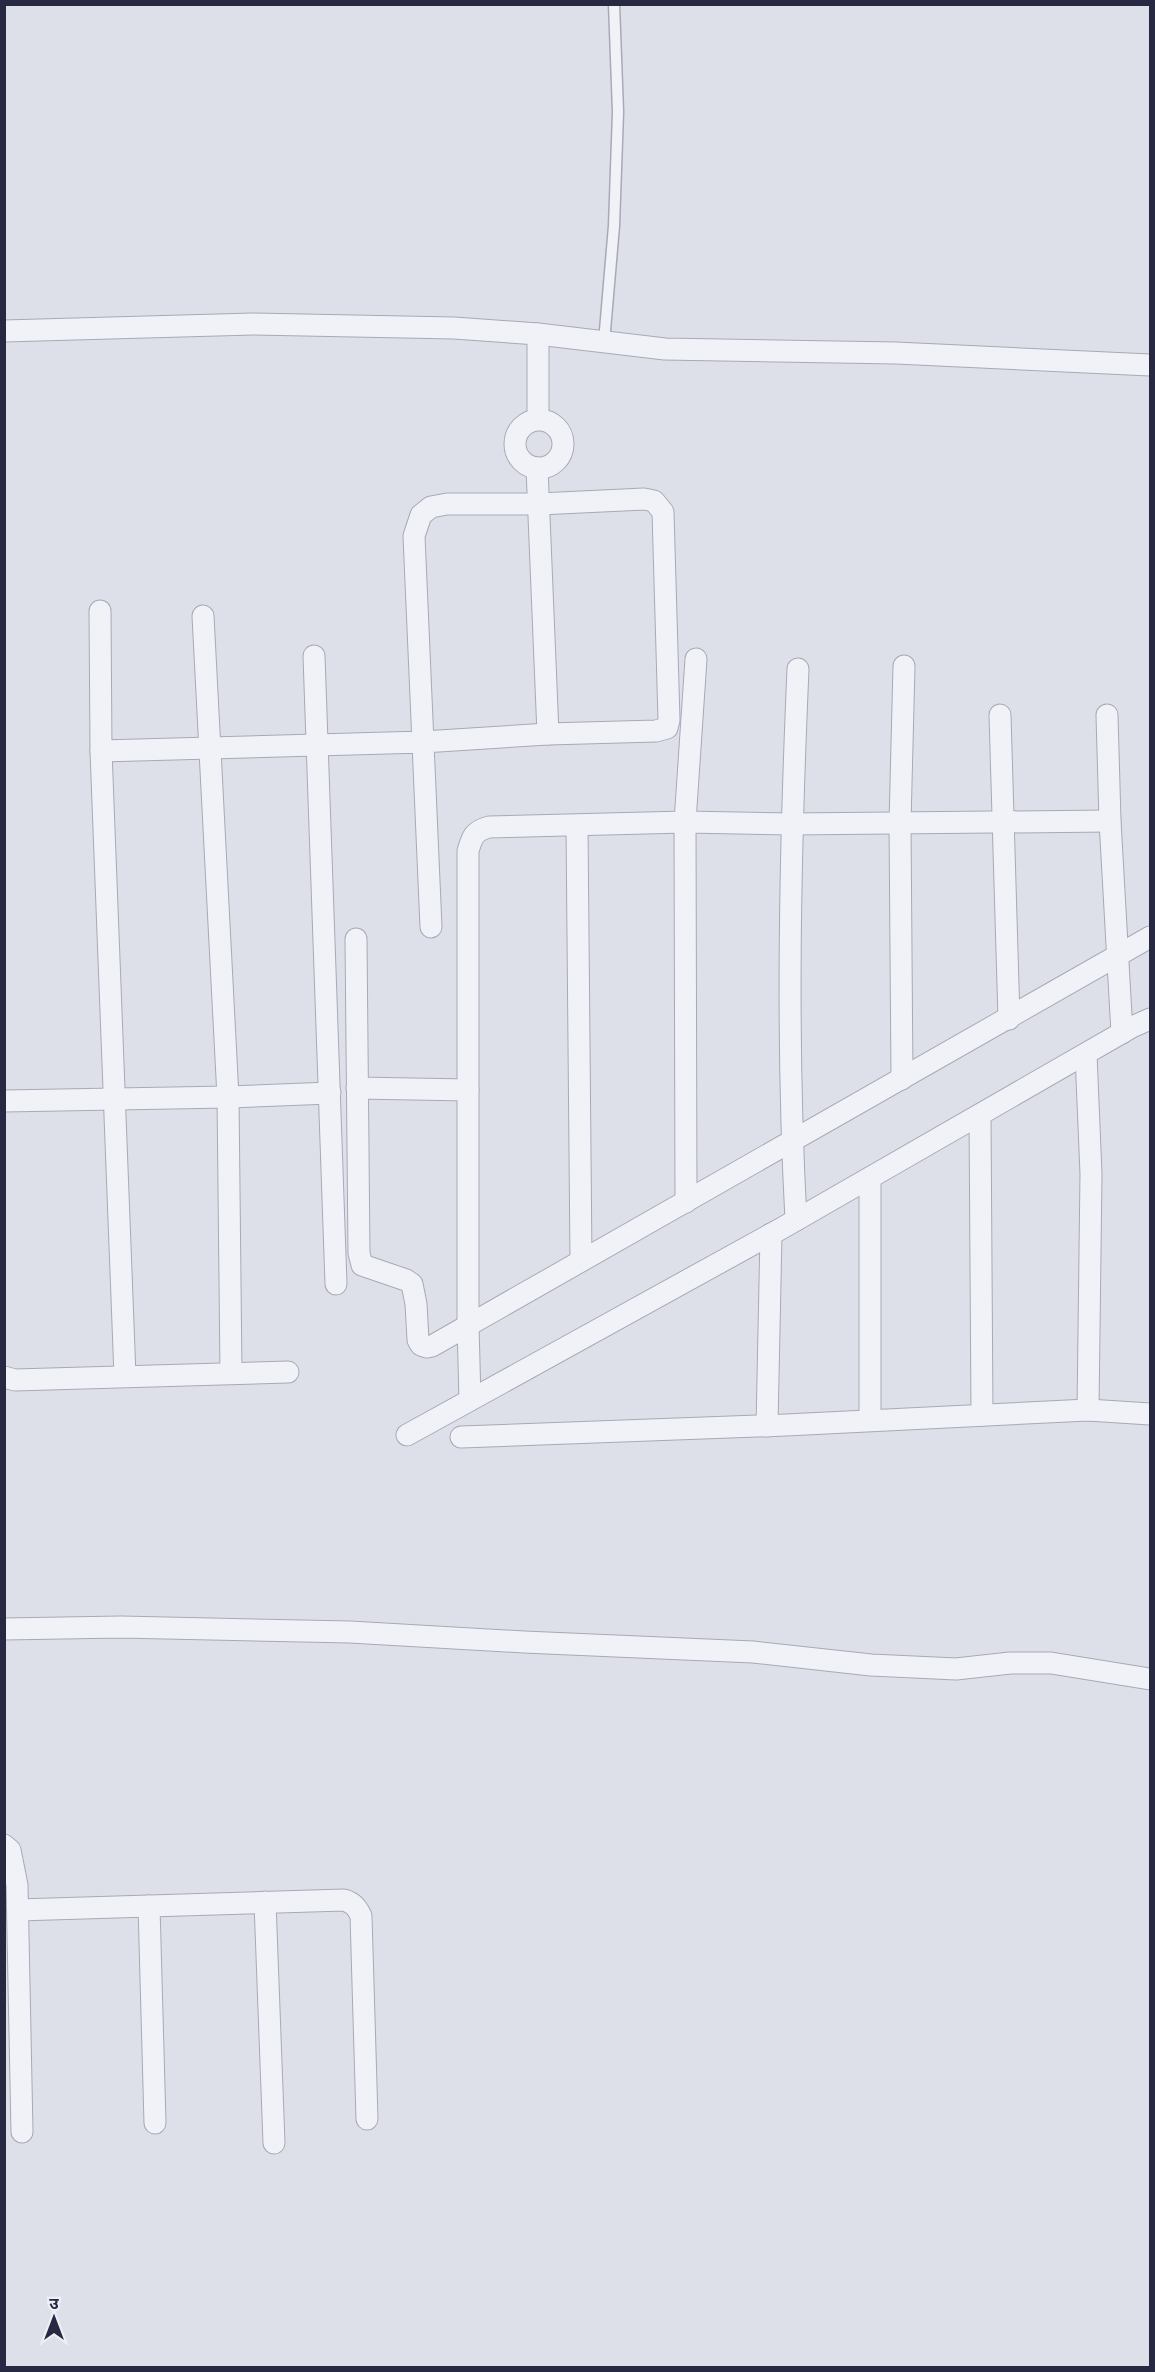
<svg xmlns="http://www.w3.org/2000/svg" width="1155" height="2372" font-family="Manrope,'Noto Sans Devanagari',sans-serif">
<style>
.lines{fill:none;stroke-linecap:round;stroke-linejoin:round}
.service-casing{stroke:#a7a9b7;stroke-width:13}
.minor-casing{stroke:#a7a9b7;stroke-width:23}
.service{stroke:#f1f2f7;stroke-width:10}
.minor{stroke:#f1f2f7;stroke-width:21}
</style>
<rect width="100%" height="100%" fill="#dee0e9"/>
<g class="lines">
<g class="service-casing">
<path id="service" d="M 604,342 L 614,226 L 618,112 L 614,4"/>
</g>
<g class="minor-casing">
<g id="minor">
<path d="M 4,331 L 253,324 L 454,328 L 538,334 L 665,349 L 896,353 L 1150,365"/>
<path d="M 538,334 L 538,419"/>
<circle cx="539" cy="444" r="24"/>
<path d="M 537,468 L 548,734"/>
<path d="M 100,611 L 101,751 L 125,1376"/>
<path d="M 203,616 L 228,1097 L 231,1373"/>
<path d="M 314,656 L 336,1284"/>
<path d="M 1000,715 L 1009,1019"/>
<path d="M 1107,715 L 1110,821 L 1122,1033"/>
<path d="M 101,751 L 423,742 L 548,734 L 656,731 L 667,728 L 669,720 L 663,512 L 654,501 L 644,499 L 539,504 L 447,504 L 431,507 L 421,515 L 414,536 L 431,927"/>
<path d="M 577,826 L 581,1261"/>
<path d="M 356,939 L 359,1253 L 362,1265 L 406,1280 L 412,1284 L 416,1304 L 418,1340 L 421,1345 L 427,1347 L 432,1346 L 1150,937"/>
<path d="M 1086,1054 L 1091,1174 L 1088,1410"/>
<path d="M 902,1079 L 900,823 L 904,666"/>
<path d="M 357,1088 L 468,1090"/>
<path d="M 4,1101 L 228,1097 L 330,1093"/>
<path d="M 980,1115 L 982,1415"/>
<path d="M 870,1178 L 870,1419"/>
<path d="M 686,1202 L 685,822 L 696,659"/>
<path d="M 796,1220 C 786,1037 790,853 798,669"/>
<path d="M 4,1377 L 15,1380 L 288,1372"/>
<path d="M 470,1400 L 468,1325 L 468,851 C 472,837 474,831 489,827 L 685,822 L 791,824 L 1110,821"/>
<path d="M 767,1426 L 771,1234"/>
<path d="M 407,1435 L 784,1227 L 1132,1027 L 1150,1019"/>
<path d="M 461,1437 L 786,1425 L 1088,1410 L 1150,1414"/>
<path d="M 4,1629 L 121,1627 L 350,1632 L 524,1642 L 753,1652 L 871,1665 L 956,1669 L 1010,1663 L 1051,1663 L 1150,1679"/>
<path d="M 4,1845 L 10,1850 L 17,1885 L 22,2132"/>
<path d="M 265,1902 L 274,2143"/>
<path d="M 149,1906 L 155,2123"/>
<path d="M 18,1910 L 344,1900 C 353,1903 357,1907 361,1916 L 367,2119"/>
</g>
</g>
<use href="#service" class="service"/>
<use href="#minor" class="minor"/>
</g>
<rect width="1155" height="2372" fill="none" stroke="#262941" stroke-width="12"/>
<g transform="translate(54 2318)" stroke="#eeeff6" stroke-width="4.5" paint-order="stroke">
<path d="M0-4.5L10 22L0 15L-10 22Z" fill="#262941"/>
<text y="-9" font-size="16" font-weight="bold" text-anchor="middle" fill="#262941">उ</text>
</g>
</svg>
